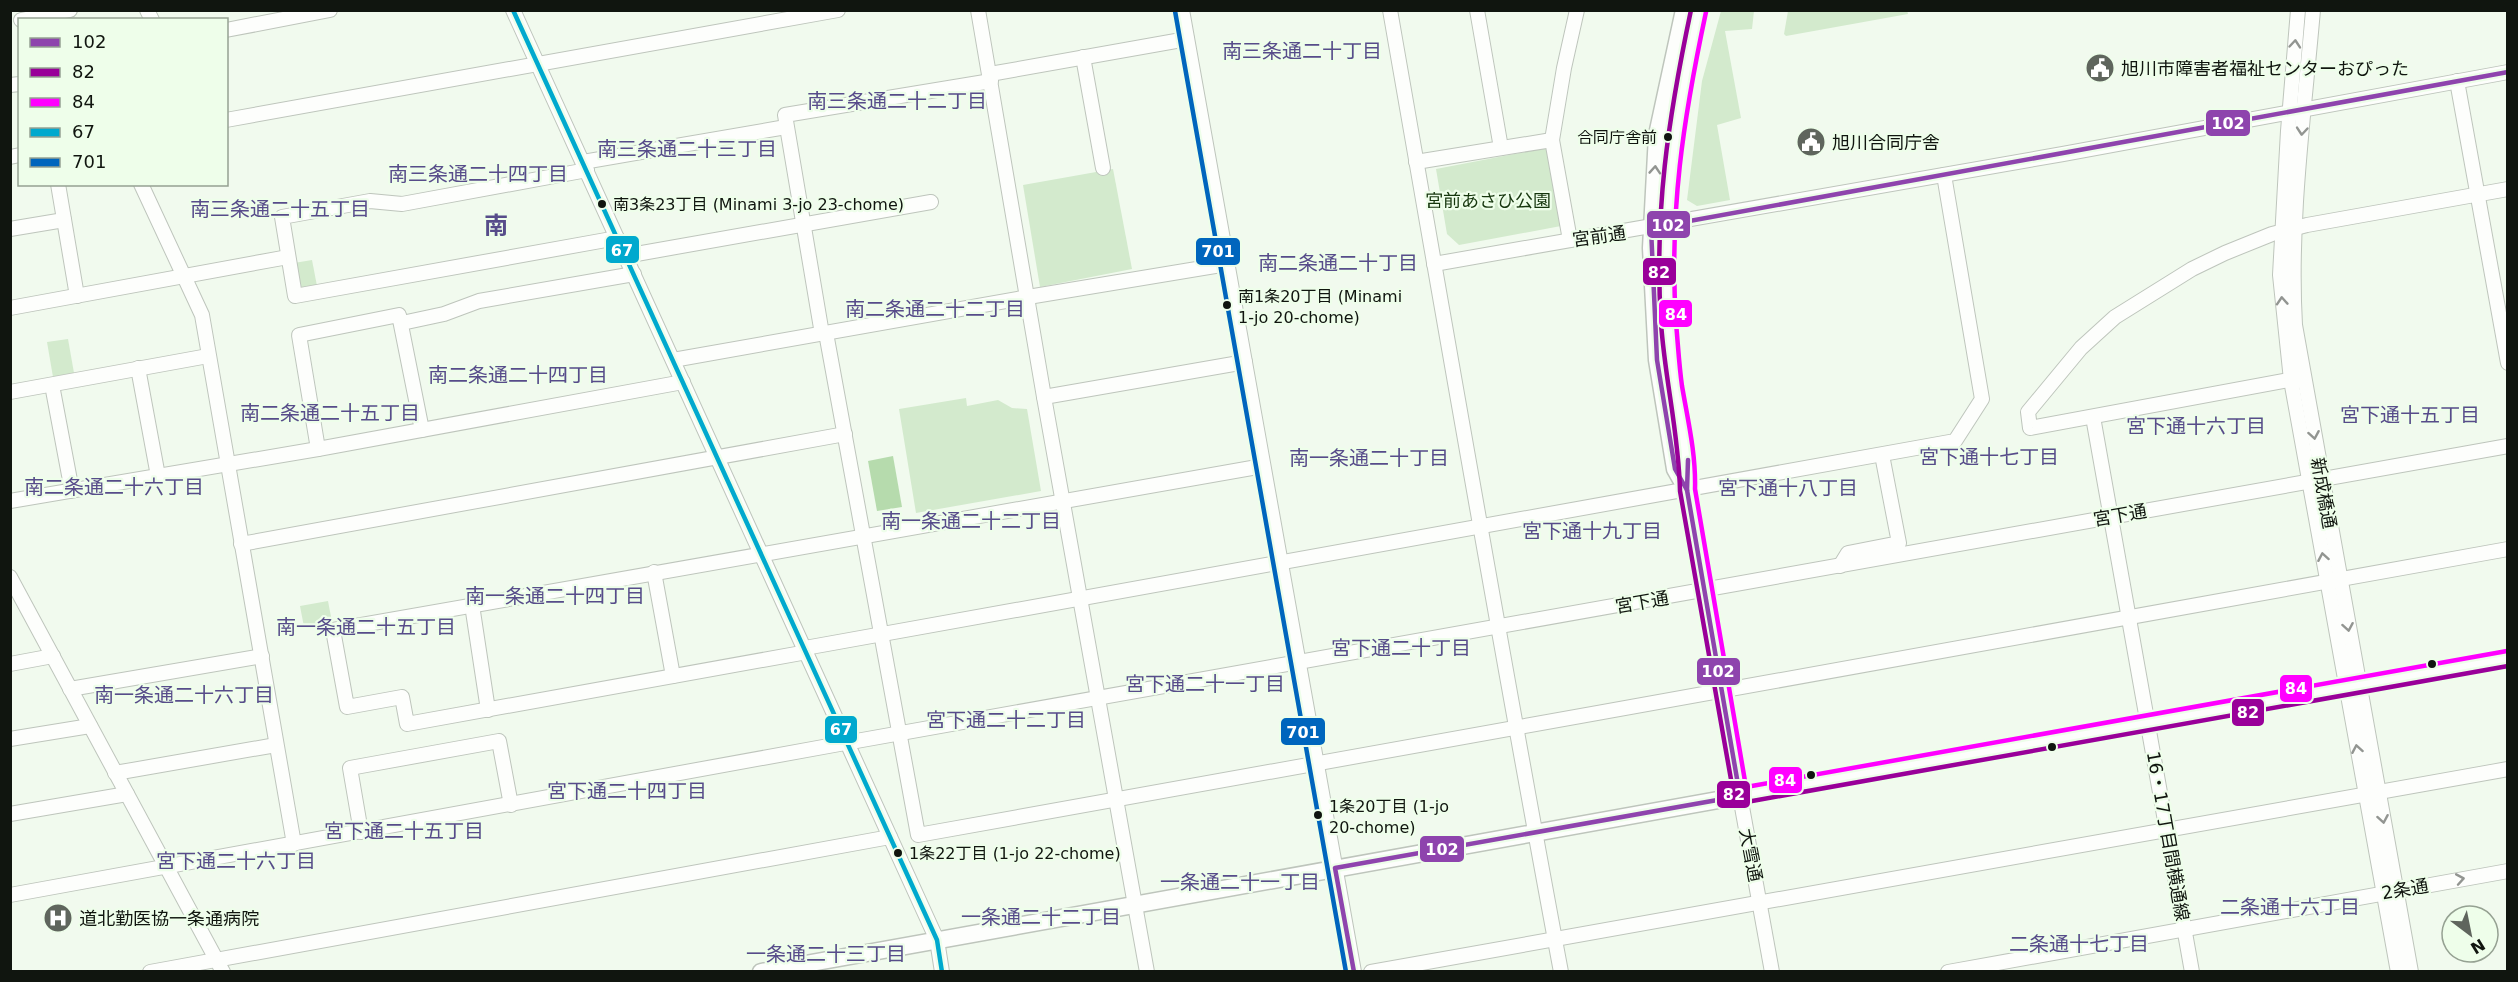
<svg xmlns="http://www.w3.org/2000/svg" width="2518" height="982" font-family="'DejaVu Sans','Noto Sans JP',sans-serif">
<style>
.green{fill:#d3eacd}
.water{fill:#b6dbad}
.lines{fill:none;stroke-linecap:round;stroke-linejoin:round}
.minor-casing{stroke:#bec5bc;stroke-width:16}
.major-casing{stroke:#bec5bc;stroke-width:19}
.minor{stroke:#fdfefc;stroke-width:14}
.major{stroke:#fdfefc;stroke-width:16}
.bus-1-casing{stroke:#eefeea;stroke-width:9}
.bus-2-casing{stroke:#eefeea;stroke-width:9}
.bus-3-casing{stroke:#eefeea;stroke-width:9}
.bus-4-casing{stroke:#eefeea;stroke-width:9}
.bus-5-casing{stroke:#eefeea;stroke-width:9}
.bus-1{stroke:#8e44ad;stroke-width:4.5}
.bus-2{stroke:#909;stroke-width:4.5}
.bus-3{stroke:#f0f;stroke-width:4.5}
.bus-4{stroke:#00a9ce;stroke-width:4.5}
.bus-5{stroke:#0065bd;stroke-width:4.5}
.oneway{stroke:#929591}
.bus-dot{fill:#10150f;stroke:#eefeea;stroke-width:2}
.labels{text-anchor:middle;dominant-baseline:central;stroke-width:4.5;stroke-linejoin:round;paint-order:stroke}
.bus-label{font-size:16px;fill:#10150f;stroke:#eefeea;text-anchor:start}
.poi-label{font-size:18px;fill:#10150f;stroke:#eefeea;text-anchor:start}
.park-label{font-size:18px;fill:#15360d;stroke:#eefeea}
.street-label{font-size:18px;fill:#10150f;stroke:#eefeea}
.neighbourhood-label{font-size:20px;fill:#574c8a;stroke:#eefeea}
.district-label{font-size:24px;font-weight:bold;fill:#574c8a;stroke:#eefeea}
.line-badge{stroke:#eefeea;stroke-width:2}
.badge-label{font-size:16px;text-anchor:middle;font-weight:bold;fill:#fff}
</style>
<rect width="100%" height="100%" fill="#f1faee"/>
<g class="green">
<path d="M 1907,10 L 1908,14 L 1786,36 L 1784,34 L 1788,11 Z"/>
<path d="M 1721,11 L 1754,11 L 1752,29 L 1725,31 L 1741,118 L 1717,125 L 1730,200 L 1697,206 L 1687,200 L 1702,81 Z"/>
<path d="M 1546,148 L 1561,226 L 1459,245 L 1447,234 L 1436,169 Z"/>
<path d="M 1113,169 L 1132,269 L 1040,287 L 1023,185 Z"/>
<path d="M 312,260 L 317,286 L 303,288 L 297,282 L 294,263 Z"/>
<path d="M 68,339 L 74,373 L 53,377 L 47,342 Z"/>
<path d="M 966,398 L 967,406 L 998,400 L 1012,408 L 1027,409 L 1041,491 L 916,513 L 899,409 Z"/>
<path d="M 328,601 L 332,622 L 304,627 L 300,606 Z"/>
</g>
<path class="water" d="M 893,456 L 902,507 L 877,511 L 868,461 Z"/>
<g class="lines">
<g class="minor-casing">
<g id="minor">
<path d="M 147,10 L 152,20"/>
<path d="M 513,10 L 937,940 L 942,972"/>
<path d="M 978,10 L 1044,397 L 1147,972"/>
<path d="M 1182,10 L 1354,972"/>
<path d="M 1390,10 C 1446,331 1501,652 1561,972"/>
<path d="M 1477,10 L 1501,148"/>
<path d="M 2298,10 L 2288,131 L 2280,275 L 2291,380 L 2398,972"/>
<path d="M 2313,10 C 2304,115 2289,220 2295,325 L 2411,972"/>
<path d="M 21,20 L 70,10"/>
<path d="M 226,30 L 330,10"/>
<path d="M 1083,57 L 1103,168"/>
<path d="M 990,74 L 1187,39"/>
<path d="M 2457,81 L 2508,363"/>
<path d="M 10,85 L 20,84"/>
<path d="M 226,120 L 838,10"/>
<path d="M 10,157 L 20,155"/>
<path d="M 583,162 L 786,127"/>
<path d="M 1416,162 L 1552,140"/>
<path d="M 587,170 L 402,204 L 370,201 L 282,217 L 295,296 L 617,238"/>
<path d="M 58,184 L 77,296"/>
<path d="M 141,184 L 202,315 L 294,844"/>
<path d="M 10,229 L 64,220"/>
<path d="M 1570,240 L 1552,140 L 1564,68 L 1577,10"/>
<path d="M 625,256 L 931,202"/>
<path d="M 1434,264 L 2063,154 L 2508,72"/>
<path d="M 10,308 L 288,257"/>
<path d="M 402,323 L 444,314 L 479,301 L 634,274"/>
<path d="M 826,333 L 918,835 C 1448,739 1978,646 2508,549"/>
<path d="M 822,334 L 785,115 L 991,81"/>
<path d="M 673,360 L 1028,297 L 1227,264"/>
<path d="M 138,368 L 158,476"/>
<path d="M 2299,378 L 2030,428 L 2028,412 L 2081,348 L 2115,317 L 2192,269 L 2225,253 L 2272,234 L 2307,225 L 2508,189"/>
<path d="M 52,385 L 72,491"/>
<path d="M 10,392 L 208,356"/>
<path d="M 1044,397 L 1245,362"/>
<path d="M 2093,417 L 2192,972"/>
<path d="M 318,449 L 299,335 L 399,315 L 422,430"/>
<path d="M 10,501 L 318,449 L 683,382"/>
<path d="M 241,544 L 845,434"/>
<path d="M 1840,566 L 1848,553 L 1899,543 L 1882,455"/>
<path d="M 654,572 L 673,676"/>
<path d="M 10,577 L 223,972"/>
<path d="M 472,605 L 488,710"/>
<path d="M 805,648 L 1955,441 L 1982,399 L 1944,175"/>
<path d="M 807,652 L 407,724 L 402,697 L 347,707 L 333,630 L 1263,466"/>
<path d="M 10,664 L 53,656"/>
<path d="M 70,689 L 262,656"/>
<path d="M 10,739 L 90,726"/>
<path d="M 115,773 L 276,745"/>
<path d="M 1740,796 L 1772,972"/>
<path d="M 10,814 L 127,794"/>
<path d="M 361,832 L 350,768 L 499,741 L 511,805"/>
<path d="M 10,895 L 834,745 L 2508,446"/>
<path d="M 150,972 L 890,837"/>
<path d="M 1371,972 L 2508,769"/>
<path d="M 1948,972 L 2508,871"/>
</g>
</g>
<g class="major-casing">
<g id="major">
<path d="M 1684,10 L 1657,135 L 1651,248 L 1657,360 L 1675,469 L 1687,490"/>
<path d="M 1699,10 C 1683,82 1669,154 1666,227 C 1665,270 1668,312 1671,355 C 1673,400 1691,444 1687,490 L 1740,796"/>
<path d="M 761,972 L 2508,658"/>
</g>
</g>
<use href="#minor" class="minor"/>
<use href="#major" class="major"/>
<g class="bus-1-casing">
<g id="bus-1">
<path d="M 1687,490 L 1675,469 L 1657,360 L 1651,228 L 2508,72"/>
<path d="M 1354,972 L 1335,868 L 1740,796 L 1687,490 L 1688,460"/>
</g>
</g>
<g class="bus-2-casing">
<path id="bus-2" d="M 1691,10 C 1668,119 1654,212 1661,323 C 1665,380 1679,435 1680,491 L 1735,802 L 1741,803 L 2508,666"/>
</g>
<g class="bus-3-casing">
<path id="bus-3" d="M 1706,12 C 1683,120 1669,211 1676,323 C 1678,344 1679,365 1682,386 C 1688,421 1696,454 1695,489 L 1746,787 L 2507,651"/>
</g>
<g class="bus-4-casing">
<path id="bus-4" d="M 513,10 L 937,940 L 942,972"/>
</g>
<g class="bus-5-casing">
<path id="bus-5" d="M 1175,11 L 1346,972"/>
</g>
<use href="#bus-1" class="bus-1"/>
<use href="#bus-2" class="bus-2"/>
<use href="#bus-3" class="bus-3"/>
<use href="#bus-4" class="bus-4"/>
<use href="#bus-5" class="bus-5"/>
</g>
<defs><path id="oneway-chevron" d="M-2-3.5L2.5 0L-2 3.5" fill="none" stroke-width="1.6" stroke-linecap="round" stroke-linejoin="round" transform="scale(1.5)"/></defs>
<g class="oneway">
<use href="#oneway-chevron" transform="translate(2295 44) rotate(-85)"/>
<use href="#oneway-chevron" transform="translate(2302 131) rotate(95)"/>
<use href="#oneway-chevron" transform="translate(1655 170) rotate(-86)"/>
<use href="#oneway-chevron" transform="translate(2282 301) rotate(-94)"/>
<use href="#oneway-chevron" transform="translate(2314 435) rotate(80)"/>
<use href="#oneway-chevron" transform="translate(2323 557) rotate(-100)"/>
<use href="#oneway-chevron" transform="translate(2348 627) rotate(80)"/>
<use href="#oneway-chevron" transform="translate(2357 749) rotate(-100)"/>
<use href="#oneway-chevron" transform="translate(2383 819) rotate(80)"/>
<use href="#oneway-chevron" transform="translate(2460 879) rotate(-10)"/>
</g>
<defs>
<g id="civic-disc" transform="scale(1.5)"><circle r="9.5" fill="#5f655d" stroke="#eefeea"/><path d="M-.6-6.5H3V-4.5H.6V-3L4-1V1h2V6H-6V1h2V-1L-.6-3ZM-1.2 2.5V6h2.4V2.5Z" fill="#fff"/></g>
<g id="hospital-disc" transform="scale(1.5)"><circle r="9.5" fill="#5f655d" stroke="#eefeea"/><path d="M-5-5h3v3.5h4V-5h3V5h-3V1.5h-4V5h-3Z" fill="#fff"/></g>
</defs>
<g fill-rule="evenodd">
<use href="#civic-disc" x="2100" y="68"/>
<use href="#civic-disc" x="1811" y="142"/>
<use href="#hospital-disc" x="58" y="918"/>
</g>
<g class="bus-dot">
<circle cx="1668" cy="137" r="5"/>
<circle cx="602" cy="204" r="5"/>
<circle cx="1227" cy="305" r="5"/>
<circle cx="2432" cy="664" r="5"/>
<circle cx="2052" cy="747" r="5"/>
<circle cx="1811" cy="775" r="5"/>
<circle cx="1318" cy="815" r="5"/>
<circle cx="898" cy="853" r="5"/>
</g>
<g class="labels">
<g class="bus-label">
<text x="1657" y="137" text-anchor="end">合同庁舎前</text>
<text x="613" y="204">南3条23丁目 (Minami 3-jo 23-chome)</text>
<text x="1238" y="296">南1条20丁目 (Minami<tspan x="1238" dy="21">1-jo 20-chome)</tspan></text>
<text x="1329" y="806">1条20丁目 (1-jo<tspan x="1329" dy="21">20-chome)</tspan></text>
<text x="909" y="853">1条22丁目 (1-jo 22-chome)</text>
</g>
<g class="poi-label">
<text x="2121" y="68">旭川市障害者福祉センターおぴった</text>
<text x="1832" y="142">旭川合同庁舎</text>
<text x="79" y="918">道北勤医協一条通病院</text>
</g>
<g class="park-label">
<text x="1488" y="200">宮前あさひ公園</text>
</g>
<g class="street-label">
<text transform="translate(1599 236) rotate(-8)">宮前通</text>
<text transform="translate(2324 493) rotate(80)">新成橋通</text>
<text transform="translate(2120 515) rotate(-10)">宮下通</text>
<text transform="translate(1642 602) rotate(-10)">宮下通</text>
<text transform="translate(2168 836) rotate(80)">16・17丁目間横通線</text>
<text transform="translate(1751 855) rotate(79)">大雪通</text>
<text transform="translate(2405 889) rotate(-10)">2条通</text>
</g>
<g class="neighbourhood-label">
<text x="1302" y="51">南三条通二十丁目</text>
<text x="897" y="101">南三条通二十二丁目</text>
<text x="687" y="149">南三条通二十三丁目</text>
<text x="478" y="174">南三条通二十四丁目</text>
<text x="280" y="209">南三条通二十五丁目</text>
<text x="1338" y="263">南二条通二十丁目</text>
<text x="935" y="309">南二条通二十二丁目</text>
<text x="518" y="375">南二条通二十四丁目</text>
<text x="330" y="413">南二条通二十五丁目</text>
<text x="2410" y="415">宮下通十五丁目</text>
<text x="2196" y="426">宮下通十六丁目</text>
<text x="1989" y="457">宮下通十七丁目</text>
<text x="1369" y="458">南一条通二十丁目</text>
<text x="114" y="487">南二条通二十六丁目</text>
<text x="1788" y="488">宮下通十八丁目</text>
<text x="971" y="521">南一条通二十二丁目</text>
<text x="1592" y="531">宮下通十九丁目</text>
<text x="555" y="596">南一条通二十四丁目</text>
<text x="366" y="627">南一条通二十五丁目</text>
<text x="1401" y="648">宮下通二十丁目</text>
<text x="1205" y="684">宮下通二十一丁目</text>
<text x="184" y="695">南一条通二十六丁目</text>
<text x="1006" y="720">宮下通二十二丁目</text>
<text x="627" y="791">宮下通二十四丁目</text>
<text x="404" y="831">宮下通二十五丁目</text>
<text x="236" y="861">宮下通二十六丁目</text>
<text x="1240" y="882">一条通二十一丁目</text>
<text x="2290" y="907">二条通十六丁目</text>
<text x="1041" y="917">一条通二十二丁目</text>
<text x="2079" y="944">二条通十七丁目</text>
<text x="826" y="954">一条通二十三丁目</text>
</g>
<g class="district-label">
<text x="496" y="226">南</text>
</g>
</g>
<g class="line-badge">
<rect x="2205" y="109" width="46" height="28" rx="6" fill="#8e44ad"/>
<rect x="1646" y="210" width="45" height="29" rx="6" fill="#8e44ad"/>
<rect x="605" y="235" width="35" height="29" rx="6" fill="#00a9ce"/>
<rect x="1195" y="237" width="46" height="29" rx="6" fill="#0065bd"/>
<rect x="1642" y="257" width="35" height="29" rx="6" fill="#909"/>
<rect x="1658" y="299" width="35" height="29" rx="6" fill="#f0f"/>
<rect x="1696" y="657" width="45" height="29" rx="6" fill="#8e44ad"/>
<rect x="2279" y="674" width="34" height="29" rx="6" fill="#f0f"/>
<rect x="2231" y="698" width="34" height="29" rx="6" fill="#909"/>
<rect x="824" y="715" width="34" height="29" rx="6" fill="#00a9ce"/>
<rect x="1280" y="717" width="46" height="29" rx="6" fill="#0065bd"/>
<rect x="1768" y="766" width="35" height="28" rx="6" fill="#f0f"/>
<rect x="1716" y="780" width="35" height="29" rx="6" fill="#909"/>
<rect x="1419" y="835" width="46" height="28" rx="6" fill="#8e44ad"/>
</g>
<g class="badge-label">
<text x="2228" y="129">102</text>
<text x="1668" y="231">102</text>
<text x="622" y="256">67</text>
<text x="1218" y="257">701</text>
<text x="1659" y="278">82</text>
<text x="1676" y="320">84</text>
<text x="1718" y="677">102</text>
<text x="2296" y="694">84</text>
<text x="2248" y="718">82</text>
<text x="841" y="735">67</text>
<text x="1303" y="738">701</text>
<text x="1785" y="786">84</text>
<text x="1734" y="800">82</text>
<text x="1442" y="855">102</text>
</g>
<rect width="2518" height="982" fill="none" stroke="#10150f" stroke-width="24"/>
<rect x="18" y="18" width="210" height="168" fill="#eefeea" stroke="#95a192" stroke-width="1.5"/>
<rect x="30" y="38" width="30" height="9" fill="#8e44ad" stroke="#95a192" stroke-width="1.5"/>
<text x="72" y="48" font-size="18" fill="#10150f">102</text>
<rect x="30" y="68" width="30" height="9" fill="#990099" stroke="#95a192" stroke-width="1.5"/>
<text x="72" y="78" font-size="18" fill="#10150f">82</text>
<rect x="30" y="98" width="30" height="9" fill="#ff00ff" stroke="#95a192" stroke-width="1.5"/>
<text x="72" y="108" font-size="18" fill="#10150f">84</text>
<rect x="30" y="128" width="30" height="9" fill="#00a9ce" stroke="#95a192" stroke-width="1.5"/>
<text x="72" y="138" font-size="18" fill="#10150f">67</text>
<rect x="30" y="158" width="30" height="9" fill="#0065bd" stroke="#95a192" stroke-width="1.5"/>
<text x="72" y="168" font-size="18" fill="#10150f">701</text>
<g transform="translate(2470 934) rotate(148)"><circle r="28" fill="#eefeea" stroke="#95a192" stroke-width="1.5"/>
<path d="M0-4.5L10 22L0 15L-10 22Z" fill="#5f655d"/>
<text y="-9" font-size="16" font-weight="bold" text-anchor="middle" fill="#10150f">N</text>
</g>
</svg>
